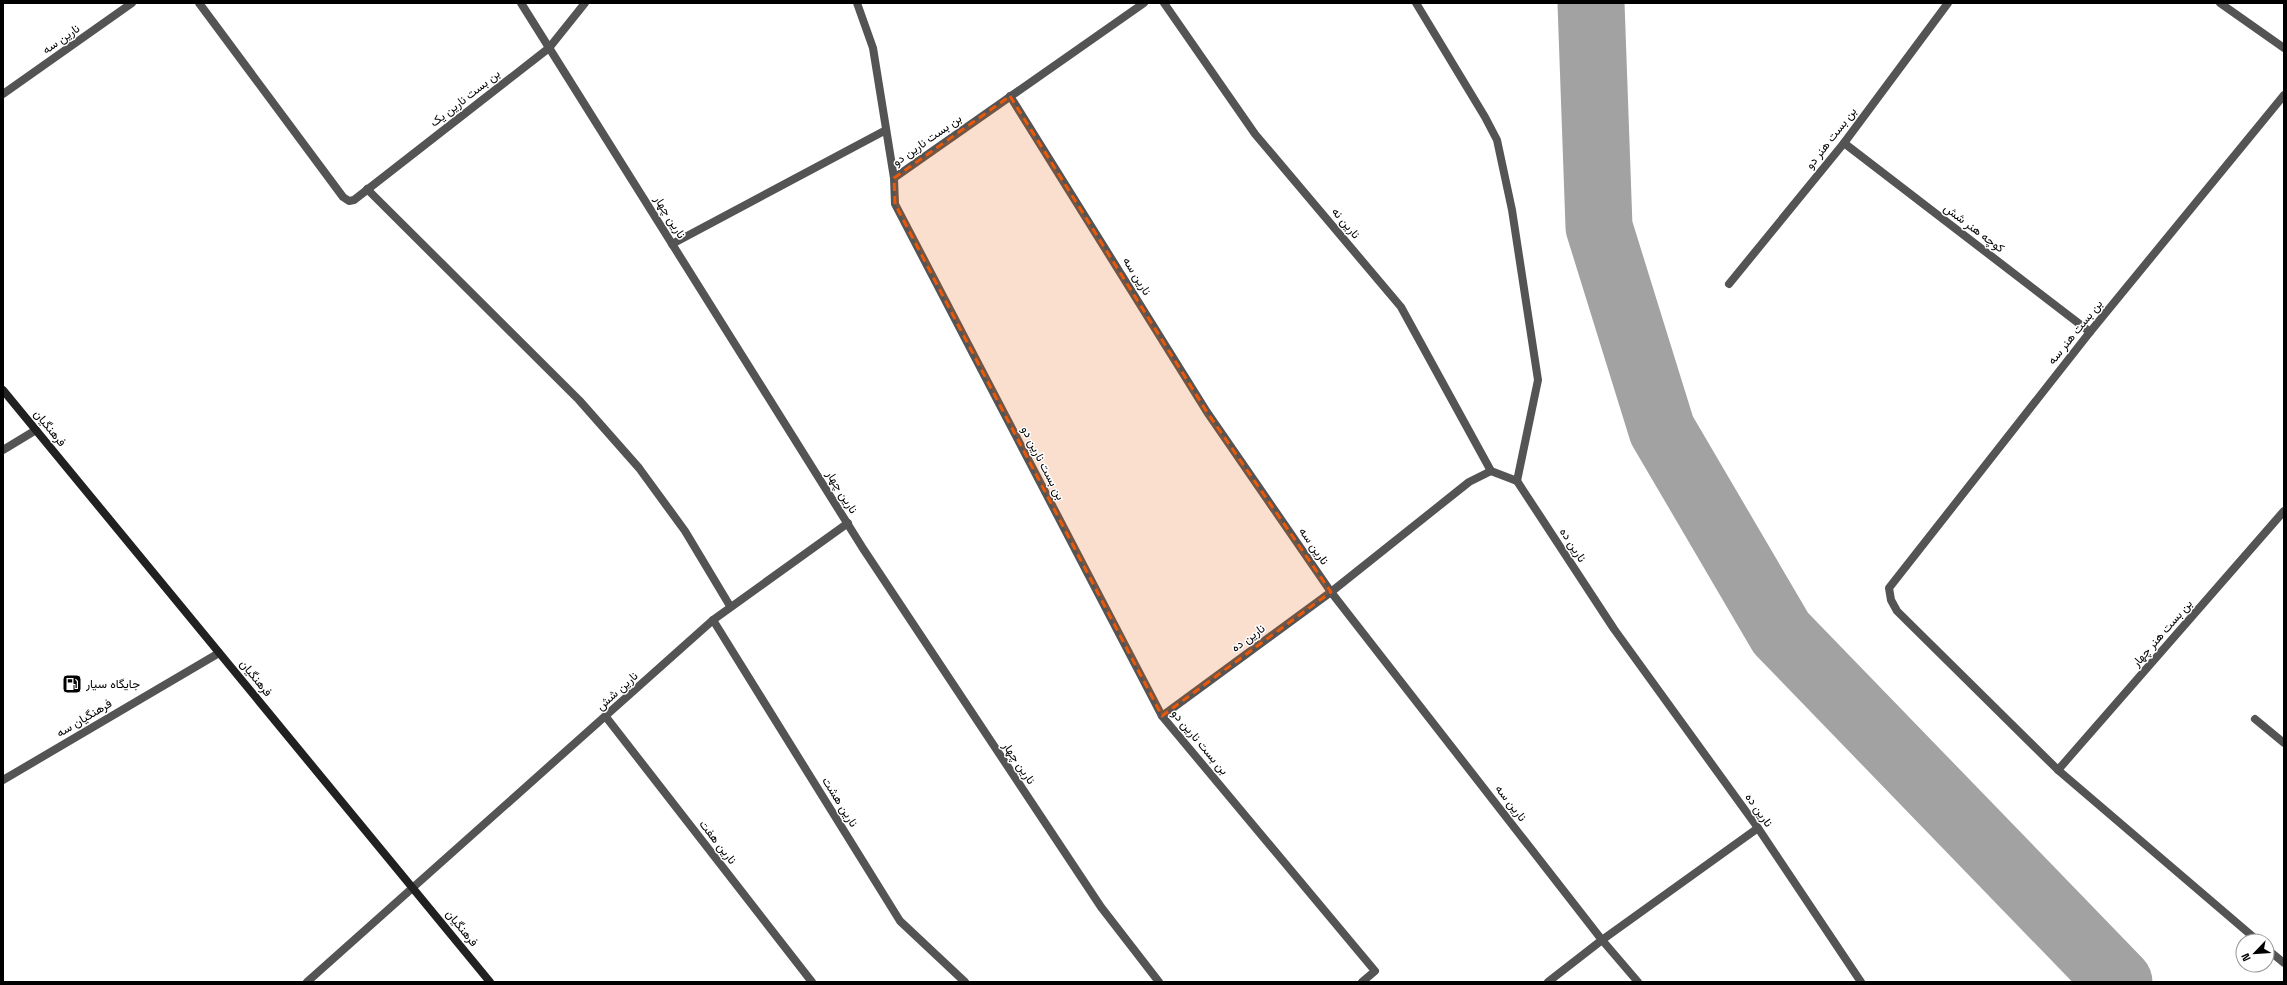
<svg xmlns="http://www.w3.org/2000/svg" width="2287" height="985" font-family="'Space Grotesk',Vazirmatn,sans-serif">
<style>
.lines{fill:none;stroke-linecap:round;stroke-linejoin:round}
.river{stroke:#a2a2a2;stroke-width:67}
.service{stroke:#545454;stroke-width:8}
.minor{stroke:#545454;stroke-width:8}
.secondary{stroke:#212121;stroke-width:8}
.marked{fill:#e8590c;fill-opacity:0.2;stroke:#e8590c;stroke-width:3;stroke-dasharray:8 5;stroke-linejoin:round}
.labels{text-anchor:middle;dominant-baseline:central;stroke-width:3;stroke-linejoin:round;paint-order:stroke}
.street-label{font-size:12px;fill:#000;stroke:#fff}
.poi-label{font-size:12px;fill:#000;stroke:#fff;text-anchor:start}
</style>
<rect width="100%" height="100%" fill="#fff"/>
<g class="lines">
<path class="river" d="M 1591,3 L 1599,227 L 1662,430 L 1781,633 L 2119,982"/>
<path class="service" d="M 1844,143 L 2090,332"/>
<g class="minor">
<path d="M 199,3 L 343,197 L 349,201 L 354,200 L 549,48 L 585,3"/>
<path d="M 521,3 L 864,550 L 1101,907 L 1159,982"/>
<path d="M 857,3 L 873,48 L 894,178"/>
<path d="M 1144,3 L 894,178 L 895,204 L 1162,716 L 1375,971 L 1362,982"/>
<path d="M 1164,3 L 1255,134 L 1401,307 L 1491,471"/>
<path d="M 1416,3 L 1485,117 L 1497,140 L 1512,210 L 1538,380 L 1517,481"/>
<path d="M 2220,3 L 2284,48"/>
<path d="M 3,94 L 132,3"/>
<path d="M 1010,96 L 1207,412 L 1331,592 L 1602,940 L 1638,982"/>
<path d="M 367,189 L 579,400 L 639,468 L 685,531 L 730,606"/>
<path d="M 672,244 L 886,130"/>
<path d="M 1729,284 L 1844,143 L 1948,3"/>
<path d="M 3,450 L 36,430"/>
<path d="M 713,620 L 900,921 L 965,982"/>
<path d="M 1162,716 L 1331,592 L 1469,482 L 1491,471 L 1517,481 L 1614,629 L 1758,828 L 1861,982"/>
<path d="M 606,717 L 812,982"/>
<path d="M 2255,719 L 2284,743"/>
<path d="M 2058,770 L 2284,511"/>
<path d="M 3,780 L 219,653"/>
<path d="M 2258,941 L 2058,770 L 1897,611 L 1891,600 L 1889,588 L 2090,332 L 2284,95"/>
<path d="M 2267,949 L 2284,963"/>
<path d="M 307,982 L 713,620 L 848,523"/>
<path d="M 1548,982 L 1602,940 L 1758,828"/>
</g>
<path class="secondary" d="M 3,390 L 490,982"/>
</g>
<path class="marked" d="M 1010,96 L 1207,412 L 1331,592 L 1162,716 L 895,204 L 894,178 Z"/>
<defs>
<g id="fuel-square" transform="scale(1)"><rect x="-9" y="-9" width="18" height="18" rx="4" fill="#000" stroke="#fff"/><path d="M-5.5-6h7V0h2V4h1.3V-2.5L3-4.5l.8-.8L6-3V5H2.5V1h-1V6h-7ZM-4.2-4.7v3.2H.2V-4.7Z" fill="#fff"/></g>
</defs>
<g fill-rule="evenodd">
<use href="#fuel-square" x="72" y="684"/>
</g>
<g class="labels">
<g class="street-label">
<text transform="translate(61 39) rotate(-35)">نارین سه</text>
<text transform="translate(465 98) rotate(-38)">بن بست نارین یک</text>
<text transform="translate(1831 138) rotate(-52)">بن بست هنر دو</text>
<text transform="translate(927 140) rotate(-35)">بن بست نارین دو</text>
<text transform="translate(670 217) rotate(58)">نارین چهار</text>
<text transform="translate(1346 223) rotate(50)">نارین نه</text>
<text transform="translate(1974 228) rotate(37)">کوچه هنر شش</text>
<text transform="translate(1137 276) rotate(58)">نارین سه</text>
<text transform="translate(2075 332) rotate(-51)">بن بست هنر سه</text>
<text transform="translate(50 428) rotate(51)">فرهنگیان</text>
<text transform="translate(1043 463) rotate(63)">بن بست نارین دو</text>
<text transform="translate(842 492) rotate(58)">نارین چهار</text>
<text transform="translate(1573 545) rotate(57)">نارین ده</text>
<text transform="translate(1314 546) rotate(55)">نارین سه</text>
<text transform="translate(2162 633) rotate(-49)">بن بست هنر چهار</text>
<text transform="translate(1248 638) rotate(-36)">نارین ده</text>
<text transform="translate(256 678) rotate(51)">فرهنگیان</text>
<text transform="translate(617 691) rotate(-42)">نارین شش</text>
<text transform="translate(84 718) rotate(-31)">فرهنگیان سه</text>
<text transform="translate(1200 742) rotate(50)">بن بست نارین دو</text>
<text transform="translate(1019 763) rotate(56)">نارین چهار</text>
<text transform="translate(840 802) rotate(58)">نارین هشت</text>
<text transform="translate(1511 803) rotate(52)">نارین سه</text>
<text transform="translate(1759 810) rotate(55)">نارین ده</text>
<text transform="translate(718 842) rotate(52)">نارین هفت</text>
<text transform="translate(462 928) rotate(51)">فرهنگیان</text>
</g>
<g class="poi-label">
<text x="86" y="684">جایگاه سیار</text>
</g>
</g>
<rect width="2287" height="985" fill="none" stroke="#000000" stroke-width="8"/>
<g transform="translate(2255 953) rotate(245)"><circle r="19" fill="#ffffff" stroke="#999999"/>
<path d="M0-3L7 15L0 10L-7 15Z" fill="#000000"/>
<text y="-6" font-size="11" font-weight="bold" text-anchor="middle" fill="#000000">N</text>
</g>
</svg>
